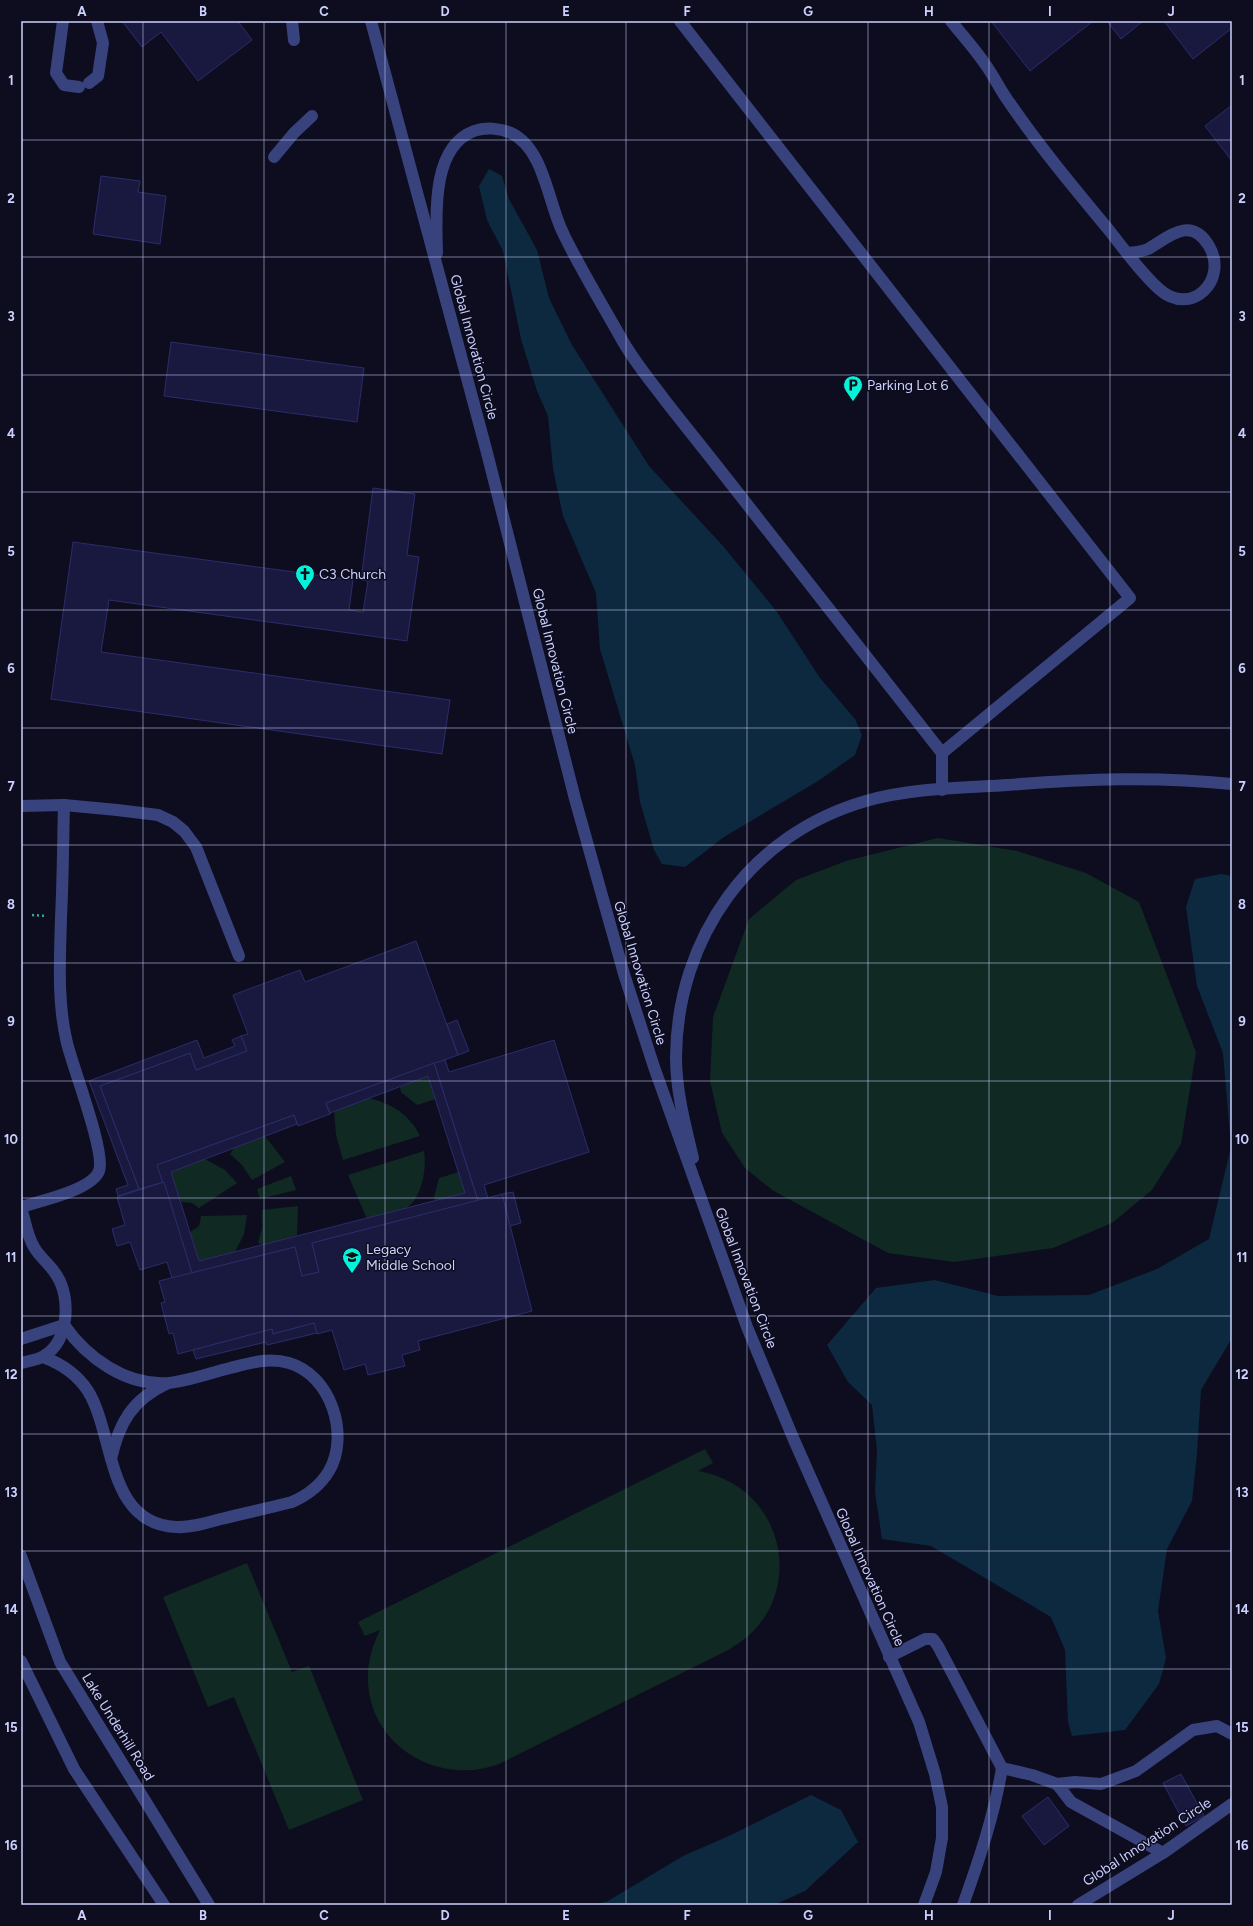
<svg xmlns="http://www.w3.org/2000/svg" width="1253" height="1926" font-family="Figtree,sans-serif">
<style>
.green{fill:#102923}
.water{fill:#0c293f}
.building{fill:#191940;stroke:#2c2c6b}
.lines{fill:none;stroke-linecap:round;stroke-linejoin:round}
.path{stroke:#2faf8e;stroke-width:2.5;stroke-dasharray:2 3;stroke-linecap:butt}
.minor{stroke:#38437d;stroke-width:12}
.grid{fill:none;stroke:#ccd0fe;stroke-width:1;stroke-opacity:0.55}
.labels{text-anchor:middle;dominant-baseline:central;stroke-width:3;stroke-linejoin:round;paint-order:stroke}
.street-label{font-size:14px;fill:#ccd0fe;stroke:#0d0d1f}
.poi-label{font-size:14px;fill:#ccd0fe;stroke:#0d0d1f;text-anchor:start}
.neatline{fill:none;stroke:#ccd0fe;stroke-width:1.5}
.grid-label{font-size:13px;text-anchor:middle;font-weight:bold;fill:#ccd0fe}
</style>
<rect width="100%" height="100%" fill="#0d0d1f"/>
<g class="green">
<path d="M 938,838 L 1017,851 L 1086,873 L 1139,902 L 1196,1052 L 1181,1144 L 1152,1190 L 1112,1223 L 1053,1248 L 954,1262 L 888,1253 L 772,1190 L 745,1168 L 722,1133 L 710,1081 L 713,1017 L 749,919 L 796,880 L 846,861 Z"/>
<path d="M 428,1076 L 436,1099 L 417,1105 L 401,1092 L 400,1087 Z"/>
<path d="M 369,1098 C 392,1104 409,1114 420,1136 L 343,1160 L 336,1135 L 334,1111 Z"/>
<path d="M 265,1136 L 285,1162 L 252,1180 L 242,1165 L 230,1154 L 234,1148 Z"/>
<path d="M 424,1151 C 427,1168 422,1201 404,1209 C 393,1214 379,1216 367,1219 L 348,1175 Z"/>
<path d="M 205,1159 L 225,1170 L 237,1183 L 199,1208 L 192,1203 L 181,1202 L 171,1172 Z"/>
<path d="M 459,1172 L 465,1193 L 435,1201 L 434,1197 L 439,1178 Z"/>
<path d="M 291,1176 L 296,1190 L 260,1199 L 257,1189 Z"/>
<path d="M 298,1206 L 297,1235 L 263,1245 L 258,1243 L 262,1228 L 262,1210 Z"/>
<path d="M 247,1215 L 244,1234 L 235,1252 L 199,1261 L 190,1232 L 199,1226 L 201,1216 Z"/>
<path d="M 705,1449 L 713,1463 L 698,1471 C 790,1487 810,1606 728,1650 L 499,1764 C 440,1786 372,1748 368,1683 C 367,1663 372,1647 380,1630 L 365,1636 L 358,1622 Z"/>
<path d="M 247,1563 L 292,1672 L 309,1666 L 363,1800 L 289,1830 L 234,1697 L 208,1707 L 163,1597 Z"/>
</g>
<g class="water">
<path d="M 489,169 L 502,176 L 509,199 L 537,250 L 549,298 L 572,345 L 649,466 L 723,546 L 777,612 L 820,678 L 855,719 L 862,735 L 855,755 L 818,781 L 724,837 L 685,867 L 662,864 L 654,850 L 640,802 L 635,765 L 600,649 L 596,593 L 563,516 L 553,469 L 548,416 L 537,391 L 521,339 L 503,251 L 487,220 L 479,186 Z"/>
<path d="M 1221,874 L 1232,876 L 1232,1338 L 1201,1390 L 1197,1454 L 1192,1501 L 1167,1549 L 1158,1611 L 1166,1658 L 1159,1684 L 1125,1730 L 1072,1736 L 1068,1722 L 1065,1650 L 1051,1617 L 931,1546 L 882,1539 L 875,1492 L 877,1451 L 872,1405 L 848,1382 L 827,1345 L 876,1288 L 935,1280 L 998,1296 L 1089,1295 L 1157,1269 L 1209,1239 L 1231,1147 L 1223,1053 L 1197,986 L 1186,907 L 1195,879 Z"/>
<path d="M 811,1795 L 841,1810 L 858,1842 L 805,1891 L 774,1905 L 594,1905 L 608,1901 L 683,1856 L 731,1835 Z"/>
</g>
<g class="building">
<path d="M 122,21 L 238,21 L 252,40 L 198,81 L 161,32 L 142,47 Z"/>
<path d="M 991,21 L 1093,21 L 1030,71 Z"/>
<path d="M 1107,21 L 1143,21 L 1121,39 Z"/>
<path d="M 1164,21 L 1232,21 L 1232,28 L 1193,59 Z"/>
<path d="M 1232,105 L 1232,161 L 1205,126 Z"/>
<path d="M 101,176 L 140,181 L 138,192 L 166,196 L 160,244 L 93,234 Z"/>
<path d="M 171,342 L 364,368 L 357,422 L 164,396 Z"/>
<path d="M 373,488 L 415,494 L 407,555 L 419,557 L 407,641 L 109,600 L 101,652 L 450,700 L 442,754 L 51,699 L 73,542 L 353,580 L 349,610 L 363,612 L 368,581 L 361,580 Z"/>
<path d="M 416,941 L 458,1055 L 326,1103 L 330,1114 L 298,1126 L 294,1115 L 157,1165 L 164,1182 L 139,1189 L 100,1086 L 190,1053 L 196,1070 L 247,1051 L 241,1036 L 248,1034 L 233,995 L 300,970 L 305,982 Z"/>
<path d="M 457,1020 L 469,1051 L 458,1055 L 447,1024 Z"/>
<path d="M 241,1036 L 247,1051 L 196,1070 L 190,1053 L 100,1086 L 139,1189 L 118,1196 L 116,1189 L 128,1185 L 89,1081 L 197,1040 L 204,1058 L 235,1046 L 232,1040 Z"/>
<path d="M 554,1040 L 589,1152 L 484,1185 L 488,1198 L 478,1201 L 434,1063 L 445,1060 L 449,1072 Z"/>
<path d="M 434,1063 L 478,1201 L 312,1243 L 319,1272 L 302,1276 L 295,1247 L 192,1273 L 157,1165 L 294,1115 L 297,1124 L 171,1172 L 199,1261 L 465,1193 L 428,1076 L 330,1113 L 326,1103 Z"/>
<path d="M 164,1182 L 192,1273 L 172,1278 L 167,1262 L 140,1270 L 130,1242 L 117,1246 L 112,1229 L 125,1225 L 117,1197 Z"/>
<path d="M 513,1192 L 521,1223 L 510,1226 L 502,1194 Z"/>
<path d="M 502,1194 L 532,1311 L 418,1341 L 420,1350 L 402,1355 L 405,1366 L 368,1375 L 365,1364 L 344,1370 L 332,1330 L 317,1334 L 314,1323 L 273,1334 L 272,1329 L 178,1354 L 173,1333 L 169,1334 L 161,1303 L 165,1302 L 159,1281 L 295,1247 L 302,1276 L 319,1272 L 312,1243 Z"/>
<path d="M 314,1323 L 317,1333 L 267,1345 L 266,1342 L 196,1359 L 193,1350 L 272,1329 L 273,1334 Z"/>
<path d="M 1181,1774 L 1204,1816 L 1186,1826 L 1163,1783 Z"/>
<path d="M 1048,1797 L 1069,1826 L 1044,1845 L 1022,1816 Z"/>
</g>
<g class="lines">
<path class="path" d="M 32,915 L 47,916"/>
<g class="minor">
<path d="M 63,21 L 56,73 L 64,85 L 79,87"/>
<path d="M 292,21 L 294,40"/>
<path d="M 371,21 L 486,449 L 575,799 L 624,974 L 654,1067 L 747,1327 L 794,1440 L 919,1722 L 935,1774 L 942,1807 L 942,1838 L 936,1872 L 924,1905"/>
<path d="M 680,21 L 1130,598 L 942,753"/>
<path d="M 951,21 C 962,35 975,49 985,64 C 994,76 1000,90 1009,102 C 1039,146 1074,188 1108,229 C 1124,249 1140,272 1159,289 C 1191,318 1229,280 1209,246 C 1191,215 1169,237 1148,249 C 1142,252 1134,252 1127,253"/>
<path d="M 89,83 L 98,76 L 103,43 L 97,21"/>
<path d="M 274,157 L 294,133 L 312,116"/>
<path d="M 437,253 C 436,216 431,147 474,131 C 485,127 500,128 511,133 C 545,149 548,205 564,235 C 581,270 602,304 621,338 C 633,360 649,379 664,399 C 685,426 707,453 728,480 C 799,571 871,662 942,753 L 942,790"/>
<path d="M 21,806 L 64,805 L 117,810 L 158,815 L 173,822 L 184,831 L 196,847 L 239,956"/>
<path d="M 693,1158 C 685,1125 676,1091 676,1057 C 677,938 750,834 866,801 C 911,788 961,788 1008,785 C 1085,779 1155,776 1232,784"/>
<path d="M 21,1207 C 40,1201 92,1190 99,1171 C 106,1153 73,1068 67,1043 C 57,1002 60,959 61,917 C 63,880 63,842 64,805"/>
<path d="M 21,1207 C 25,1220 27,1236 34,1247 C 40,1258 51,1265 57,1276 C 71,1298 69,1341 44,1356 C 38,1360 28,1361 21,1363"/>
<path d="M 21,1339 L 64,1325"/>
<path d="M 43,1357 C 62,1364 77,1374 88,1391 C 115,1435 106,1524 176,1527 C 191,1528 207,1523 221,1519 C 245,1513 269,1508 292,1502 C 308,1495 320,1486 329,1471 C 350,1435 331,1375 289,1363 C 269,1357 250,1363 230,1368 C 210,1373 188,1381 168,1383 C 126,1386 87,1358 64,1325"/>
<path d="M 111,1459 C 119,1423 132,1400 166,1384"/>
<path d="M 21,1556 L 60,1662 L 209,1905"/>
<path d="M 889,1657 L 925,1639 L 933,1639 L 938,1646 L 1002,1768 L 1032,1775 L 1057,1784"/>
<path d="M 21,1661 L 74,1769 L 164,1905"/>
<path d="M 1163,1853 L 1071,1802 L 1057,1784 L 1075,1782 L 1101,1784 L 1136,1771 L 1193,1730 L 1217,1726 L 1232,1734"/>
<path d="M 963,1905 C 979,1860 994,1816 1002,1768"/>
<path d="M 1078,1905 L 1163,1853 L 1232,1804"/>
</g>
</g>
<path class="grid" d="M 143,21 L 143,1905M 264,21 L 264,1905M 385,21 L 385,1905M 506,21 L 506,1905M 626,21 L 626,1905M 747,21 L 747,1905M 868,21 L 868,1905M 989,21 L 989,1905M 1110,21 L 1110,1905M 21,140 L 1232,140M 21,257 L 1232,257M 21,375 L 1232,375M 21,492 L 1232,492M 21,610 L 1232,610M 21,728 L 1232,728M 21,845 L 1232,845M 21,963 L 1232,963M 21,1081 L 1232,1081M 21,1198 L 1232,1198M 21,1316 L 1232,1316M 21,1434 L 1232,1434M 21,1551 L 1232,1551M 21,1669 L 1232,1669M 21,1786 L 1232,1786"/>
<defs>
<g id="parking-pin" transform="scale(1)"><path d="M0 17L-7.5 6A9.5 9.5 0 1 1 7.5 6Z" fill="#04f2db" stroke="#0d0d1f"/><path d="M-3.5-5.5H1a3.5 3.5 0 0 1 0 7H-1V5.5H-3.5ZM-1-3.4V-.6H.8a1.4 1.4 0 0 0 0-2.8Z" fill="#111"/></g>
<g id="church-pin" transform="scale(1)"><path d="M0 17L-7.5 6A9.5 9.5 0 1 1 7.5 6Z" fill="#04f2db" stroke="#0d0d1f"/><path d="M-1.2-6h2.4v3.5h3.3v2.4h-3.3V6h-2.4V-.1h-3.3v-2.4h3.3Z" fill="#111"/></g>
<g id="school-pin" transform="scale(1)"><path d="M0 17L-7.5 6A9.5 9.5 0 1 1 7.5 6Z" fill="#04f2db" stroke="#0d0d1f"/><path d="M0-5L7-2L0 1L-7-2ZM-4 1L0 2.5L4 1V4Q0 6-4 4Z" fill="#111"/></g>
</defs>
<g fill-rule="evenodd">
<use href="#parking-pin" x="853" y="385"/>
<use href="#church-pin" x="305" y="574"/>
<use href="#school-pin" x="352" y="1257"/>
</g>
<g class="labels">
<g class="street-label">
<text transform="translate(474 347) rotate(75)">Global Innovation Circle</text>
<text transform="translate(555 661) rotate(76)">Global Innovation Circle</text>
<text transform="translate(640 973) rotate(73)">Global Innovation Circle</text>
<text transform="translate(746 1278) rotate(69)">Global Innovation Circle</text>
<text transform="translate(870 1577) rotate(66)">Global Innovation Circle</text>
<text transform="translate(118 1727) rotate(58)">Lake Underhill Road</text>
<text transform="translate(1147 1842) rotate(-33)">Global Innovation Circle</text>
</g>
<g class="poi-label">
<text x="867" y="385">Parking Lot 6</text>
<text x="319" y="574">C3 Church</text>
<text x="366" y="1249">Legacy<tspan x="366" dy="16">Middle School</tspan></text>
</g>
</g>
<rect width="1253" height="1926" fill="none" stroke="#0d0d1f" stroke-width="44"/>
<rect x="22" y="22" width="1209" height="1882" class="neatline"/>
<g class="grid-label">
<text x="82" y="16">A</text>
<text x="203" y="16">B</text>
<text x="324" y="16">C</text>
<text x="445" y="16">D</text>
<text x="566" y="16">E</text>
<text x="687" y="16">F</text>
<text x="808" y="16">G</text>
<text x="929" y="16">H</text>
<text x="1050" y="16">I</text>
<text x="1171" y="16">J</text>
<text x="11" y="85">1</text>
<text x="1242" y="85">1</text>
<text x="11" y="203">2</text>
<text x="1242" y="203">2</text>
<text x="11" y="321">3</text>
<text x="1242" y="321">3</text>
<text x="11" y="438">4</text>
<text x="1242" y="438">4</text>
<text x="11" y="556">5</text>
<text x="1242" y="556">5</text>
<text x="11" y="673">6</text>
<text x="1242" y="673">6</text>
<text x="11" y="791">7</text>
<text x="1242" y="791">7</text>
<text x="11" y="909">8</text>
<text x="1242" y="909">8</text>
<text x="11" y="1026">9</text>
<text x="1242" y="1026">9</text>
<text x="11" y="1144">10</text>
<text x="1242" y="1144">10</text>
<text x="11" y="1262">11</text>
<text x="1242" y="1262">11</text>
<text x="11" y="1379">12</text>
<text x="1242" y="1379">12</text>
<text x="11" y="1497">13</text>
<text x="1242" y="1497">13</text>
<text x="11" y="1614">14</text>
<text x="1242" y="1614">14</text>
<text x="11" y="1732">15</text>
<text x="1242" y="1732">15</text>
<text x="11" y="1850">16</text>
<text x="1242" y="1850">16</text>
<text x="82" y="1920">A</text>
<text x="203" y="1920">B</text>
<text x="324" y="1920">C</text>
<text x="445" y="1920">D</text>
<text x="566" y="1920">E</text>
<text x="687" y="1920">F</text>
<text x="808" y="1920">G</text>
<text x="929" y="1920">H</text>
<text x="1050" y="1920">I</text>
<text x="1171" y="1920">J</text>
</g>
</svg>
